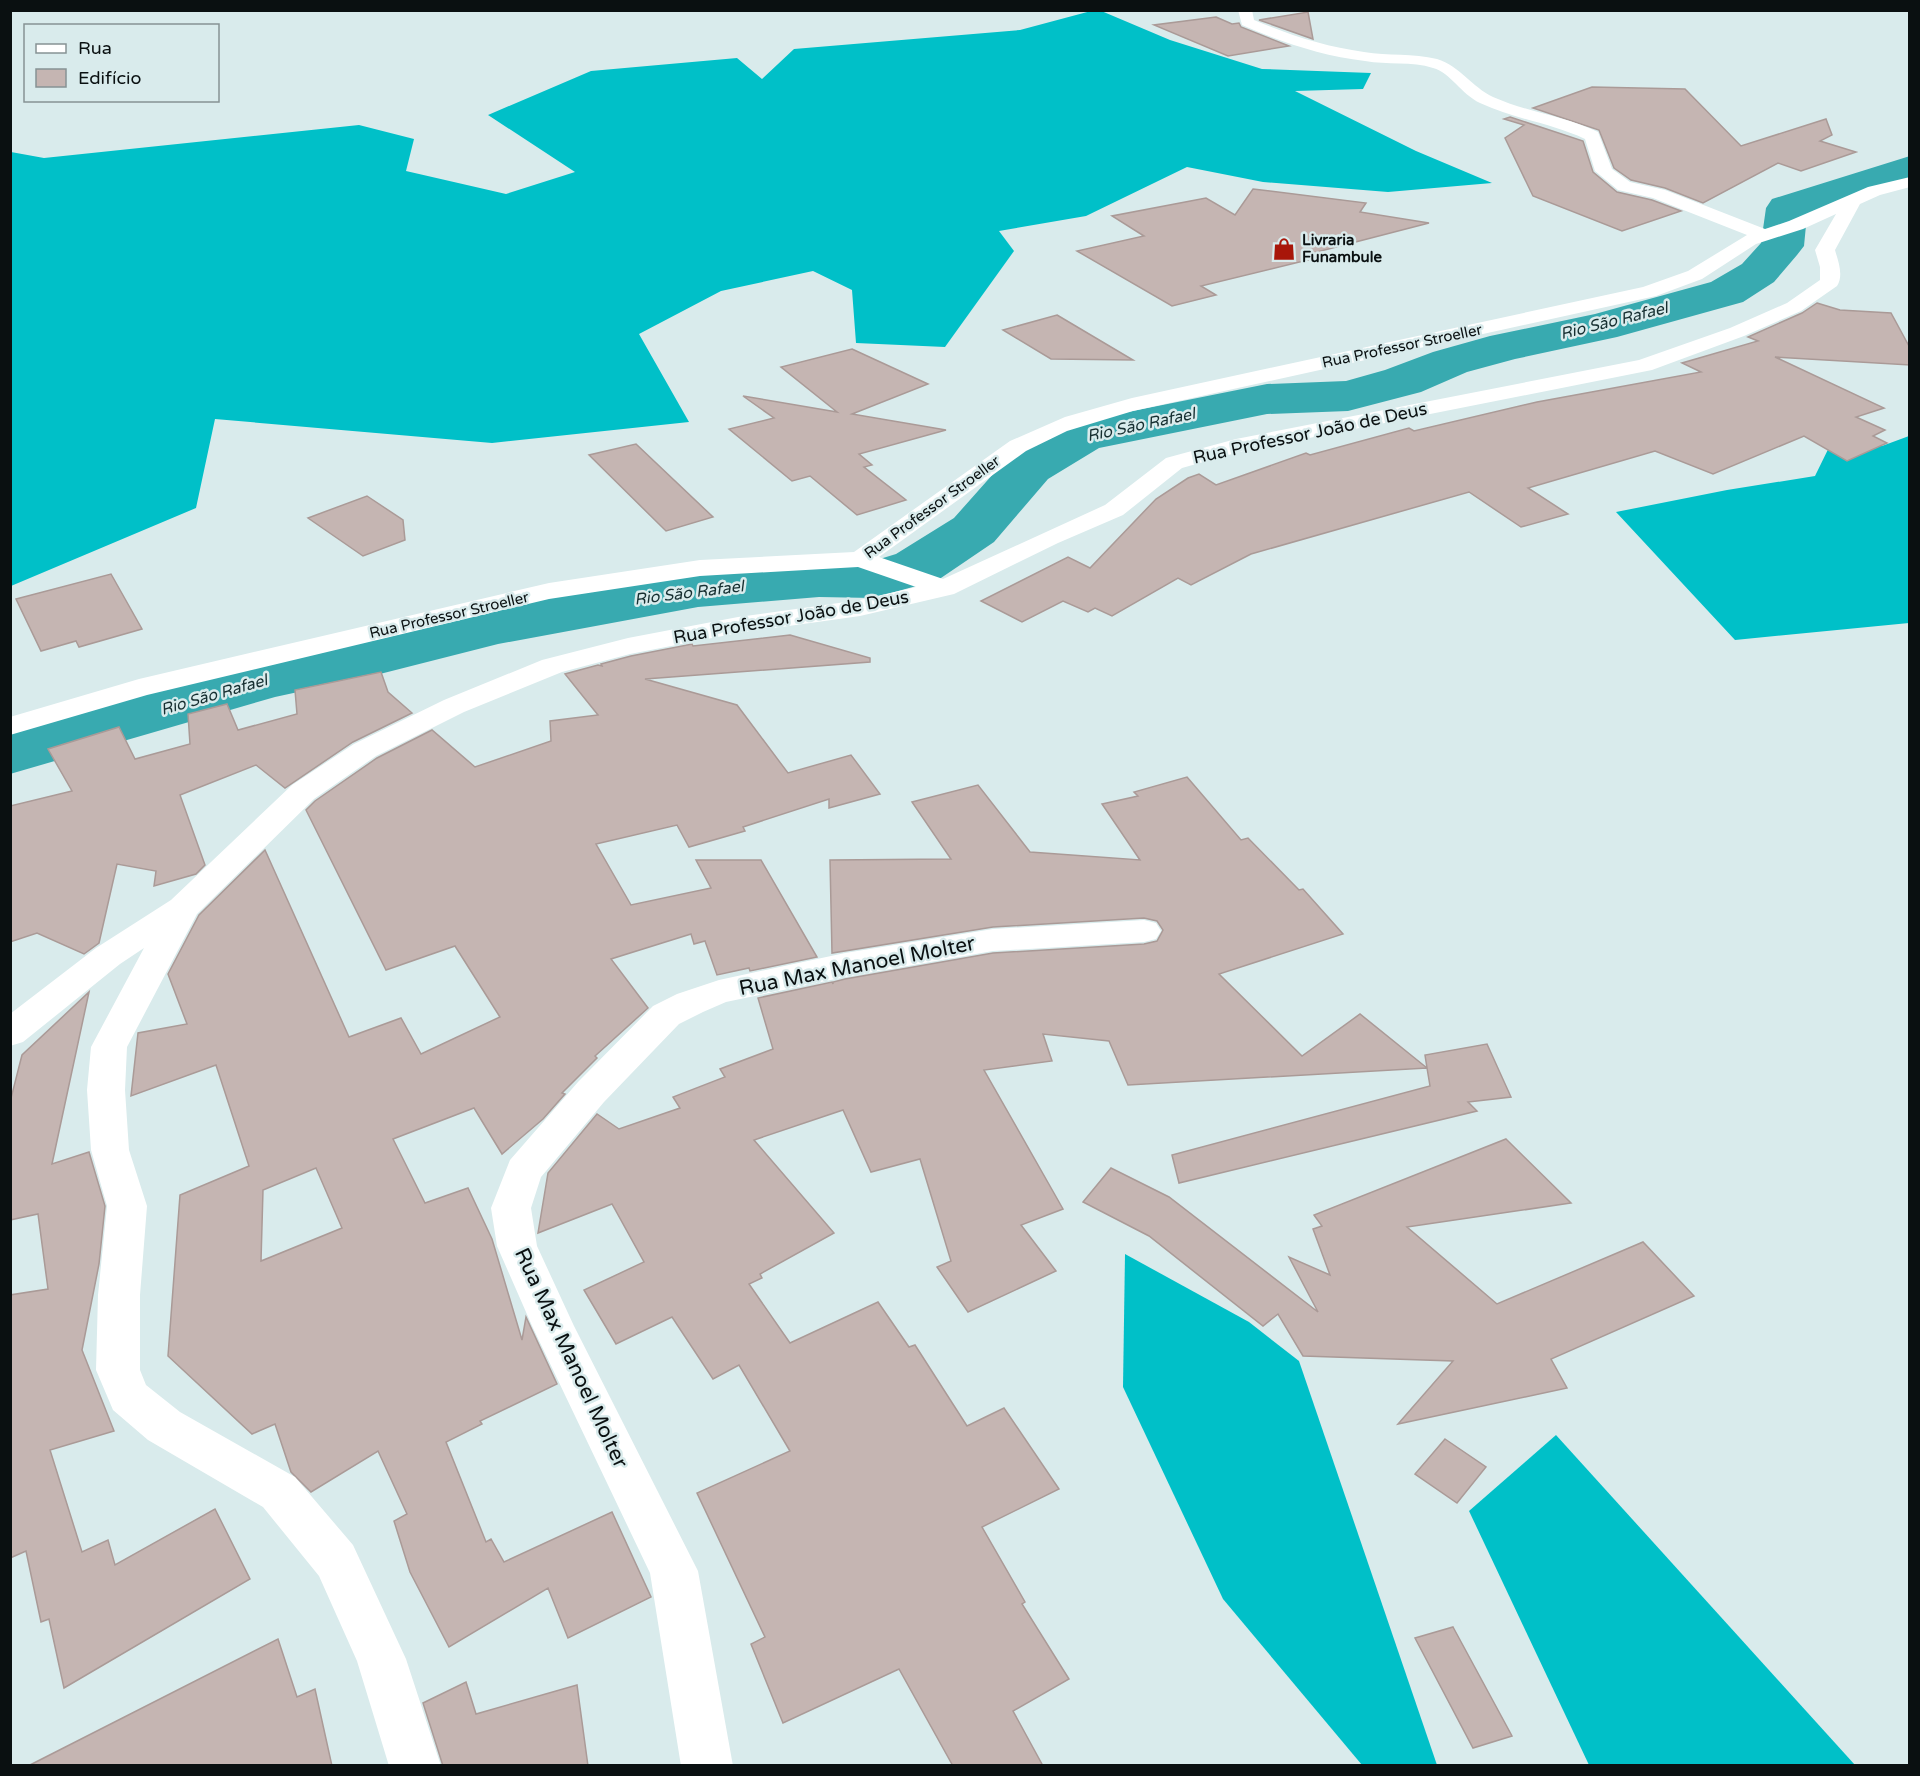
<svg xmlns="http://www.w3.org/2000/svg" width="1920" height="1776" font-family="'Varela Round',sans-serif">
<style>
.forest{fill:#00c0c8}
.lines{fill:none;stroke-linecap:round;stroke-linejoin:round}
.river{fill:#38aab0;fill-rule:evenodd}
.building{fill:#c5b5b2;stroke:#aa9a97;stroke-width:1.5;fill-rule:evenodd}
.minor{fill:#fff;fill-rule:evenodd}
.labels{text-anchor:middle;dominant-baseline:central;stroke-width:5;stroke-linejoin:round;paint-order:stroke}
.far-poi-label{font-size:15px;font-weight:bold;fill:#0a1011;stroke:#d9ebec;text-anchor:start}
.far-street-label{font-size:15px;fill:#0a1011;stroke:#d9ebec}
.far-water-label{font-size:16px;font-style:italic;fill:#162f31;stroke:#d9ebec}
.street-label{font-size:18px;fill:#0a1011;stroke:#d9ebec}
.near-street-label{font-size:21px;fill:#0a1011;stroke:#d9ebec}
</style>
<rect width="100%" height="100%" fill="#d9ebec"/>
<g class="forest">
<path d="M 1099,10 L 1170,40 L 1262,69 L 1371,73 L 1363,89 L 1295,91 L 1416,151 L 1492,183 L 1388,192 L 1263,182 L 1187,167 L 1086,216 L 999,231 L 1014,251 L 945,347 L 856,343 L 852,290 L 813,271 L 721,291 L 639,334 L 689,422 L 492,443 L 215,419 L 196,508 L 11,586 L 11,152 L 44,158 L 359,125 L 414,139 L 406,171 L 506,194 L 575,172 L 488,115 L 591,71 L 737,58 L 762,79 L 794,49 L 1020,30 L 1091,11 Z"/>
<path d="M 1838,429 L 1882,446 L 1909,436 L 1909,623 L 1735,640 L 1616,512 L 1727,490 L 1815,476 Z"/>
<path d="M 1125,1254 L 1249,1322 L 1299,1361 L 1437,1765 L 1362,1765 L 1223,1599 L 1123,1387 Z"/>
<path d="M 1556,1435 L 1855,1765 L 1589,1765 L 1469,1511 Z"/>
</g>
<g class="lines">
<path class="river" d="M 1910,156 L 1910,181 L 1807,215 L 1804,246 L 1797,255 L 1774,282 L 1743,302 L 1617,337 L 1515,359 L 1467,372 L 1421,392 L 1348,411 L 1267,414 L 1099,448 L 1048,479 L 994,542 L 938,580 L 873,598 L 819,597 L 698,607 L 498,644 L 372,676 L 275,697 L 10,774 L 10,732 L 239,666 L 372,638 L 495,607 L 698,571 L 819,561 L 870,562 L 896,554 L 954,518 L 1010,455 L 1063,425 L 1267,384 L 1346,381 L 1385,370 L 1433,352 L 1490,336 L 1595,314 L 1711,282 L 1742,264 L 1761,243 L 1766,208 L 1772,199 Z"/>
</g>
<g class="building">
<path d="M 1308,12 L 1313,39 L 1259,20 Z"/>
<path d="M 1216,17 L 1232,24 L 1239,23 L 1241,27 L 1289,46 L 1228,56 L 1154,25 Z"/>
<path d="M 1592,87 L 1685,89 L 1741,146 L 1826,119 L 1832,135 L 1820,141 L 1856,152 L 1801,171 L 1778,163 L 1703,203 L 1665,188 L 1631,180 L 1614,168 L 1599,130 L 1533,108 Z"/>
<path d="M 1510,117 L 1583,141 L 1593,172 L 1617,192 L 1652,200 L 1681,211 L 1622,231 L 1533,196 L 1505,138 L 1524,125 L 1504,119 Z"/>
<path d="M 1253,189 L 1366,203 L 1360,212 L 1429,223 L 1313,253 L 1320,257 L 1201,286 L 1216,295 L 1172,306 L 1077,251 L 1144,236 L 1112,216 L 1206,198 L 1235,215 Z"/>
<path d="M 1817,303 L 1840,310 L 1891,313 L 1910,348 L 1910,365 L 1775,357 L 1884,408 L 1856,417 L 1885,430 L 1873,436 L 1887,443 L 1847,461 L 1804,436 L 1713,474 L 1655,451 L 1528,488 L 1568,514 L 1521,527 L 1469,492 L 1251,554 L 1191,585 L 1178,578 L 1112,616 L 1095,608 L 1088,612 L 1063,601 L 1022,622 L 981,601 L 1068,557 L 1090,568 L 1156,499 L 1188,478 L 1199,474 L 1216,485 L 1306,453 L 1310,455 L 1409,428 L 1414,431 L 1537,402 L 1701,372 L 1682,363 L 1758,341 L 1748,337 L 1802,313 Z"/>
<path d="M 1057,315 L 1133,360 L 1051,359 L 1003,330 Z"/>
<path d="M 852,349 L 928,384 L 852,414 L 946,430 L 859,454 L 872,465 L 864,467 L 906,500 L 857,515 L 810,476 L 792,481 L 729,429 L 774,418 L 743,396 L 837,412 L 781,367 Z"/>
<path d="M 636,444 L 713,517 L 666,531 L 589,455 Z"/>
<path d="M 367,496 L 403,520 L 405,540 L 363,556 L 308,518 Z"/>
<path d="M 111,574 L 142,629 L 79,647 L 76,641 L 41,651 L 16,599 Z"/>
<path d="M 790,635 L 870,658 L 870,662 L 645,679 L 737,705 L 788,773 L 851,755 L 880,794 L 829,808 L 829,799 L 743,827 L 745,831 L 689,847 L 677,825 L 596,844 L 631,905 L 711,888 L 696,860 L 761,860 L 817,957 L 750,971 L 749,968 L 717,975 L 705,941 L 694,944 L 691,934 L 611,959 L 648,1008 L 595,1056 L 597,1058 L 562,1093 L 565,1094 L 543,1119 L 502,1154 L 474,1108 L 393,1139 L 425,1203 L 468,1188 L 492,1239 L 522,1340 L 526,1317 L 557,1384 L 480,1421 L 482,1424 L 446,1442 L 486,1542 L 491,1539 L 504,1562 L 612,1512 L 651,1597 L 568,1638 L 548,1588 L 449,1647 L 410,1572 L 394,1521 L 407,1514 L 378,1451 L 311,1492 L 291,1472 L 275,1424 L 252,1434 L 168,1356 L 180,1195 L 249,1166 L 216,1065 L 131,1096 L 138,1033 L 187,1024 L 168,974 L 199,915 L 265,850 L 349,1037 L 401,1018 L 421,1054 L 500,1017 L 455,946 L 386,970 L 306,810 L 315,801 L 377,758 L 432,730 L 475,767 L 551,741 L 550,721 L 598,715 L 565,674 L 598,665 L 602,666 L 601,664 L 631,656 L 692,644 L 693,646 ZM 316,1168 L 342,1228 L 261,1261 L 263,1190 Z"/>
<path d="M 381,672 L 388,692 L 412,713 L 353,742 L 285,788 L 256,765 L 180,795 L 205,865 L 196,874 L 154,886 L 156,871 L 117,864 L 99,943 L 84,954 L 37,933 L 10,942 L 10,806 L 72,791 L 48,749 L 119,727 L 135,759 L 190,744 L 188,714 L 227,704 L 238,730 L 297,714 L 295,690 Z"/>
<path d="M 1187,777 L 1241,840 L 1248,838 L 1299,890 L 1303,889 L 1343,934 L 1219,974 L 1302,1056 L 1360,1014 L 1427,1068 L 1425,1055 L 1487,1044 L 1511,1097 L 1468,1102 L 1477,1111 L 1179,1183 L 1172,1155 L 1430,1086 L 1427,1068 L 1128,1085 L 1109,1041 L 1043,1034 L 1052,1061 L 984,1070 L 1063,1209 L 1021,1225 L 1056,1271 L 968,1312 L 937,1267 L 951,1261 L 920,1159 L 871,1172 L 843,1110 L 754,1140 L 834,1233 L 760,1274 L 762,1278 L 749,1284 L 790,1343 L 878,1302 L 909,1347 L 915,1345 L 967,1426 L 1004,1408 L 1059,1489 L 982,1527 L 1025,1602 L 1022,1604 L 1069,1679 L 1013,1711 L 1043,1766 L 953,1766 L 899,1669 L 783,1723 L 751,1644 L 765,1637 L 697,1493 L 790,1451 L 739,1365 L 713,1379 L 672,1317 L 616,1344 L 584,1290 L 644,1262 L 612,1204 L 538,1233 L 548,1173 L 597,1114 L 619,1129 L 680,1108 L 673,1097 L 725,1077 L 720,1069 L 773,1049 L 758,998 L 832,982 L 833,984 L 833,982 L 845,979 L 993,953 L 1144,944 L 1157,941 L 1163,930 L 1157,921 L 1144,918 L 993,927 L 832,953 L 830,860 L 951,859 L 912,802 L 978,785 L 1030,852 L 1140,860 L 1102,804 L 1138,796 L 1134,792 Z"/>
<path d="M 89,992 L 52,1164 L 89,1152 L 105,1206 L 99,1264 L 82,1350 L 114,1431 L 50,1450 L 82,1552 L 108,1540 L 115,1565 L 215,1509 L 250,1579 L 64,1688 L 49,1619 L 41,1622 L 26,1551 L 10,1558 L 10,1295 L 48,1289 L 38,1214 L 10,1220 L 10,1102 L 22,1055 Z"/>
<path d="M 1506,1139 L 1571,1203 L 1407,1227 L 1497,1304 L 1643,1242 L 1694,1296 L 1551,1359 L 1567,1388 L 1398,1424 L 1453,1361 L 1303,1356 L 1278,1314 L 1263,1326 L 1149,1236 L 1083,1202 L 1111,1168 L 1169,1197 L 1318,1312 L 1289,1257 L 1330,1275 L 1313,1229 L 1322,1226 L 1314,1215 Z"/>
<path d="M 1445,1439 L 1486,1467 L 1457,1503 L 1415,1474 Z"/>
<path d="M 1453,1627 L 1512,1736 L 1473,1748 L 1415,1638 Z"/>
<path d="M 278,1639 L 297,1697 L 315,1689 L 332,1766 L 28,1766 Z"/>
<path d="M 466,1682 L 476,1714 L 577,1685 L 588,1766 L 443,1766 L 423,1703 Z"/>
</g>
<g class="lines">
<g class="minor">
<path d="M 1238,10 L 1252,10 L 1254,20 C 1289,35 1326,47 1364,52 C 1388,56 1413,53 1437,59 C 1460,66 1472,87 1493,97 C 1527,112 1564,116 1598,132 L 1612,169 L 1630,182 L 1665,190 L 1765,229 L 1789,221 L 1868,187 L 1910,177 L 1910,187 L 1880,195 L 1860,204 L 1835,250 C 1838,261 1844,275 1837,286 L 1801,311 L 1744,336 L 1652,370 L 1239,452 L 1182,468 L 1123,515 L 1058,543 L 954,594 L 860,616 L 738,633 L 630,654 L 562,672 L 464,712 L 376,756 L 314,799 L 197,914 L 127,1047 L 125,1090 L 129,1150 L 147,1206 L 140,1295 L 140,1370 L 146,1385 L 180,1412 L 295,1477 L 353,1545 L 406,1659 L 441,1766 L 389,1766 L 357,1661 L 319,1576 L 263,1507 L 148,1440 L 113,1410 L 96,1370 L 98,1295 L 107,1206 L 91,1150 L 87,1090 L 91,1047 L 144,948 L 120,964 L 23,1042 L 10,1046 L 10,1014 L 96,948 L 171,900 L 292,785 L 354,744 L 444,700 L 542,660 L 628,638 L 738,617 L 860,600 L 916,587 L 858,567 L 700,576 L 549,599 L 147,695 L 10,735 L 10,717 L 139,679 L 549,583 L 700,560 L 854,552 L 1010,441 L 1065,417 L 1132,398 L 1643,287 L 1688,271 L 1747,235 L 1653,198 L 1618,190 L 1595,171 L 1585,139 C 1551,123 1514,119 1480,103 C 1461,94 1451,73 1433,68 C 1412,61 1387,65 1365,61 C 1322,56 1281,42 1242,25 ZM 1836,214 L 1815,250 L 1820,267 L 1820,280 L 1787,303 L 1730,328 L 1639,360 L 1236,439 L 1166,458 L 1105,505 L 943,579 L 879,557 L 1026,451 L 1067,431 L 1133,411 L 1656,296 L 1702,279 L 1756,244 L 1803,229 Z"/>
<path d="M 1144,920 L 1156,923 L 1161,931 L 1156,939 L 1144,942 L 993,951 L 845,977 L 726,1002 L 703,1012 L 679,1024 L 604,1102 L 541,1177 L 531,1208 L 537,1246 L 574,1326 L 698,1571 L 733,1766 L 681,1766 L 650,1573 L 533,1328 L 497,1246 L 491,1208 L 510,1160 L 578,1082 L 653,1006 L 677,994 L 719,980 L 845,953 L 993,929 Z"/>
</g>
</g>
<defs>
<g id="shop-bare" transform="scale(1.8)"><path d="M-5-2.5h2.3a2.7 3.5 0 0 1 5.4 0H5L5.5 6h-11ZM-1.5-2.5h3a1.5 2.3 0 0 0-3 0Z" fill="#a81609" stroke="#d9ebec" stroke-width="2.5" paint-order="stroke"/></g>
</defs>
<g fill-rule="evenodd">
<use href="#shop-bare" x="1284" y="249"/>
</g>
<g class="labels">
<g class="far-poi-label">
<text x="1302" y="240">Livraria<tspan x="1302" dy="17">Funambule</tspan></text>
</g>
<g class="far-street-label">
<text transform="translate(1402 346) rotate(-12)">Rua Professor Stroeller</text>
<text transform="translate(932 507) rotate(-36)">Rua Professor Stroeller</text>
<text transform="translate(449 615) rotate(-13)">Rua Professor Stroeller</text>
</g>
<g class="far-water-label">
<text transform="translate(1614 321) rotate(-14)">Rio São Rafael</text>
<text transform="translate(1141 425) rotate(-12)">Rio São Rafael</text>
<text transform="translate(689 593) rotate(-7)">Rio São Rafael</text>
<text transform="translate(214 695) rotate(-16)">Rio São Rafael</text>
</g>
<g class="street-label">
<text transform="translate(1310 433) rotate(-12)">Rua Professor João de Deus</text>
<text transform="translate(791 617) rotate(-10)">Rua Professor João de Deus</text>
</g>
<g class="near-street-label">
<text transform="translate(857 966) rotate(-11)">Rua Max Manoel Molter</text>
<text transform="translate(571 1358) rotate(65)">Rua Max Manoel Molter</text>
</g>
</g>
<rect width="1920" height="1776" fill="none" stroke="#0a1011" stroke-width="24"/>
<rect x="24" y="24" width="195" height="78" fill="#d9ebec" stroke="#869394" stroke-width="1.5"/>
<rect x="36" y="44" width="30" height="9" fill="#ffffff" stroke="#869394" stroke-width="1.5"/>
<text x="78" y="54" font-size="18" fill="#0a1011">Rua</text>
<rect x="36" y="69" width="30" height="18" fill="#c5b5b2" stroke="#869394" stroke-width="1.5"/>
<text x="78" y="84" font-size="18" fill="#0a1011">Edifício</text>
</svg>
